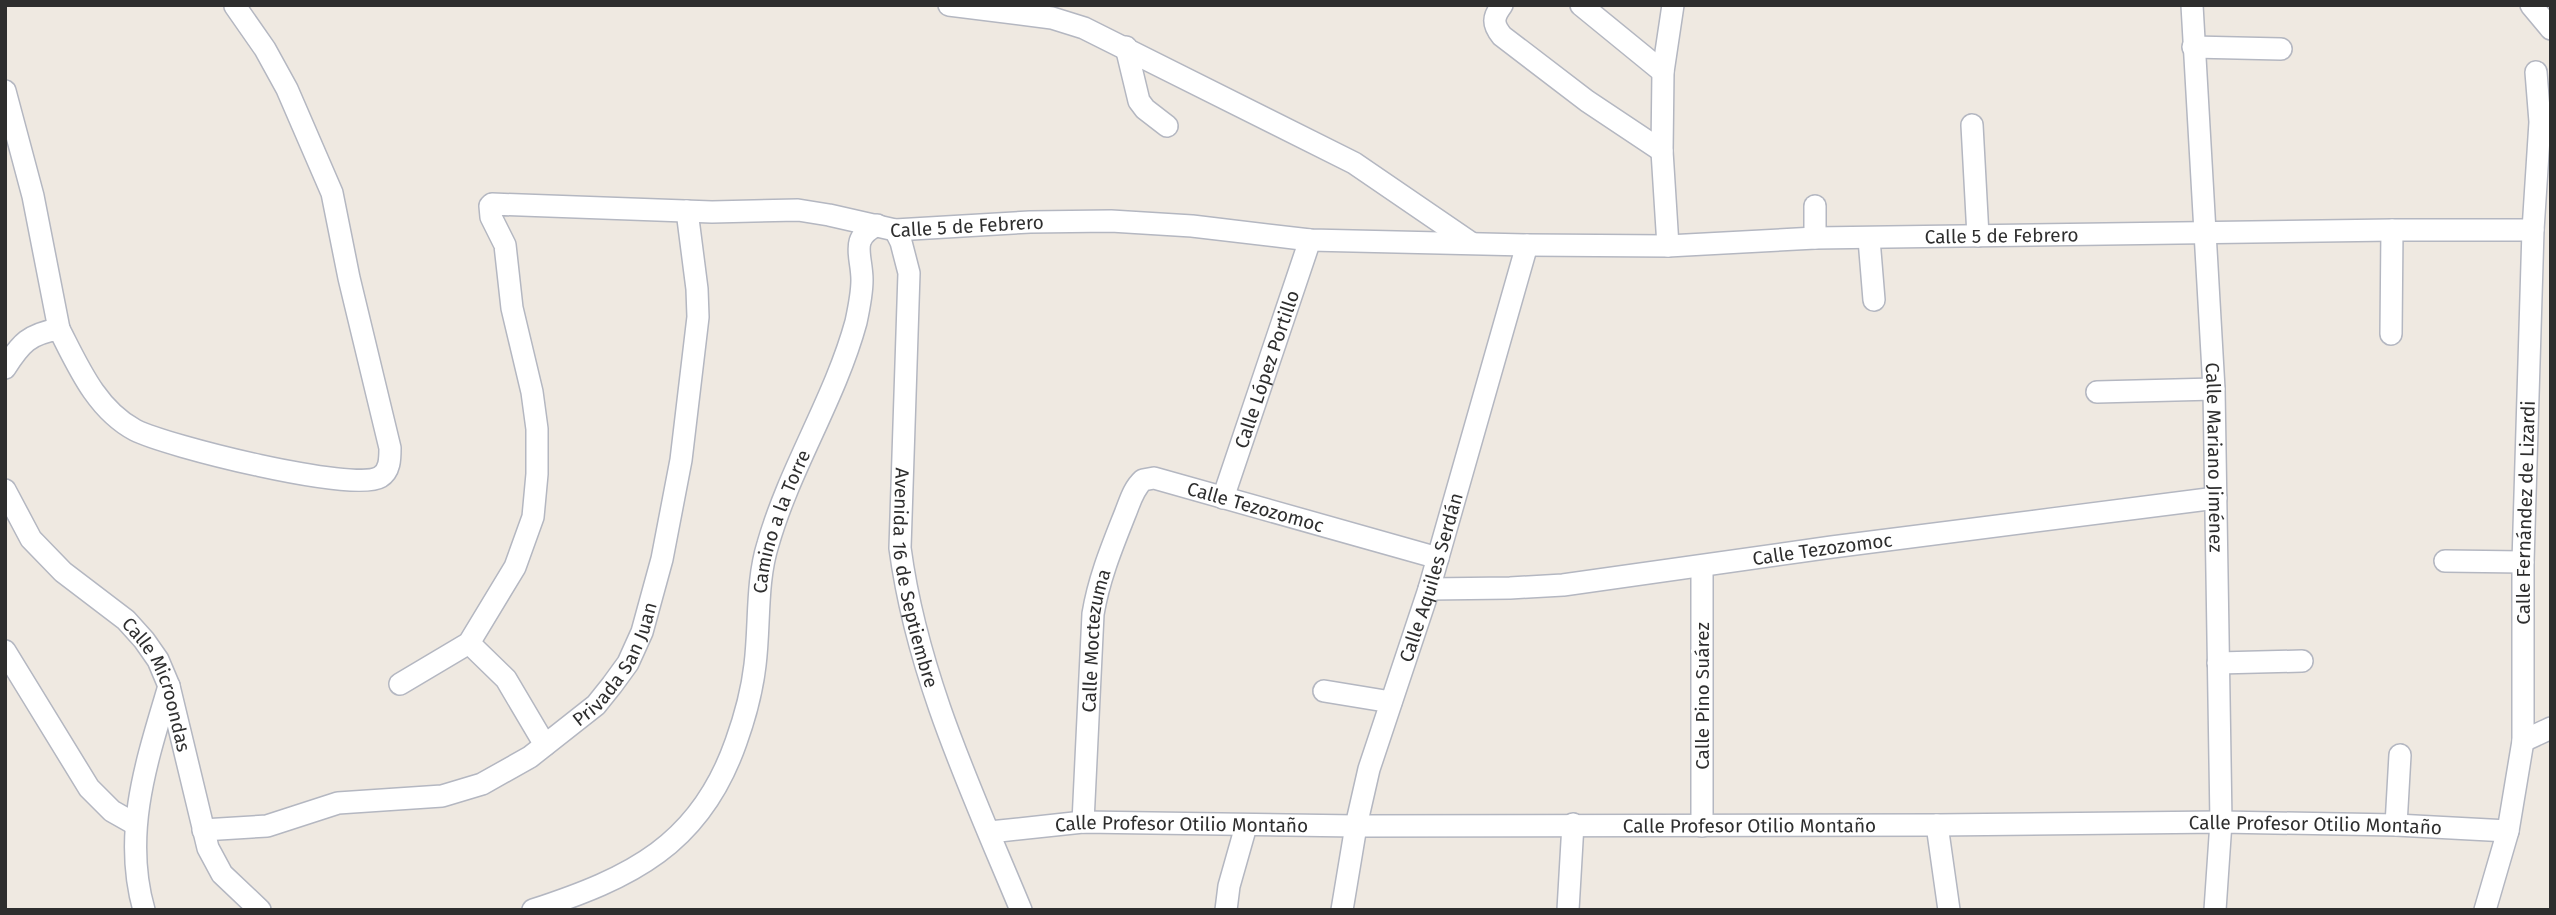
<svg xmlns="http://www.w3.org/2000/svg" width="2556" height="915" font-family="'Fira Sans',sans-serif">
<style>
.lines{fill:none;stroke-linecap:round;stroke-linejoin:round}
.street-casing{stroke:#b4b7c1;stroke-width:24}
.street{stroke:#fff;stroke-width:21}
.labels{text-anchor:middle;dominant-baseline:central;stroke-width:6;stroke-linejoin:round;paint-order:stroke}
.street-label{font-size:19px;fill:#2e2e2e;stroke:#fff}
</style>
<rect width="100%" height="100%" fill="#efe9e1"/>
<g class="lines">
<g class="street-casing">
<g id="street">
<path d="M 949,5 L 1052,18 L 1084,28 L 1354,163 L 1471,243"/>
<path d="M 1502,5 C 1493,17 1492,24 1502,36 L 1587,101 L 1662,151"/>
<path d="M 1581,5 L 1663,72"/>
<path id="s1" d="M 2192,5 L 2214,389 L 2221,822 L 2215,910"/>
<path d="M 2531,5 L 2551,29"/>
<path d="M 1126,47 L 1139,101 L 1145,109 L 1167,126"/>
<path d="M 2193,47 L 2281,49"/>
<path d="M 5,91 L 33,196 L 59,329"/>
<path d="M 1972,125 L 1978,236"/>
<path id="s2" d="M 895,230 L 901,242 L 909,273 L 900,548 C 917,676 972,792 1021,910"/>
<path d="M 1815,238 L 1815,206"/>
<path d="M 1869,239 L 1874,300"/>
<path d="M 1668,246 L 1662,151 L 1663,72 L 1673,5"/>
<path d="M 2391,334 L 2392,230"/>
<path d="M 5,368 C 21,343 29,334 59,329 C 78,366 96,409 135,430 C 166,446 354,493 380,477 C 390,471 390,459 390,448 L 349,278 L 332,193 L 287,89 L 265,49 L 235,6"/>
<path d="M 2097,392 L 2214,389"/>
<path id="s3" d="M 5,490 L 31,539 L 63,572 L 126,620 L 144,640 L 158,660 L 169,686 L 208,848 L 222,874 L 260,910"/>
<path id="s4" d="M 1223,498 L 1310,240"/>
<path d="M 2445,561 L 2523,562"/>
<path id="s5" d="M 1429,589 L 1510,588 L 1563,585 L 1832,547 L 2216,498"/>
<path d="M 469,643 L 506,679 L 545,745"/>
<path d="M 5,651 L 89,788 L 112,811 L 135,824"/>
<path d="M 2218,663 L 2302,661"/>
<path id="s6" d="M 400,684 L 469,643 L 515,567 L 533,517 L 537,474 L 537,429 L 532,392 L 512,308 L 505,245 L 491,217 L 490,206 L 492,204 L 712,212 L 798,210 L 829,215 L 895,230 L 1030,222 L 1111,221 L 1192,226 L 1310,240 L 1527,245 L 1668,246 L 1815,238 L 2392,230 L 2533,230"/>
<path d="M 1324,691 L 1391,702"/>
<path d="M 2523,741 L 2551,728"/>
<path id="s7" d="M 1083,822 L 1093,614 C 1099,578 1112,547 1125,514 C 1130,502 1133,489 1143,480 L 1154,478 L 1438,558"/>
<path d="M 1937,825 L 1949,910"/>
<path d="M 2396,825 L 2400,755"/>
<path d="M 1702,826 L 1702,567"/>
<path id="s8" d="M 203,830 L 267,826 L 338,803 L 442,796 L 482,784 L 530,757 L 596,705 L 612,685 L 628,663 L 642,632 L 662,559 L 681,460 L 698,317 L 697,289 L 687,211"/>
<path id="s9" d="M 990,832 L 1083,822 L 1356,826 L 1937,825 L 2221,822 L 2396,825 L 2508,831"/>
<path d="M 144,910 C 122,833 147,760 169,686"/>
<path id="s10" d="M 533,910 C 631,878 700,845 736,742 C 745,717 752,691 755,665 C 760,625 756,582 768,544 C 790,467 835,399 856,322 C 859,308 862,294 862,280 C 862,255 849,239 877,225"/>
<path d="M 1226,910 L 1229,886 L 1246,826"/>
<path id="s11" d="M 1342,910 L 1356,826 L 1369,769 L 1429,589 L 1527,245"/>
<path d="M 1568,910 L 1573,824"/>
<path id="s12" d="M 2485,910 L 2508,831 L 2523,741 L 2523,562 L 2533,230 L 2540,122 L 2536,72"/>
</g>
</g>
<use href="#street" class="street"/>
</g>
<g class="labels">
<g class="street-label">
<text stroke="none"><textPath href="#s6" startOffset="1020">Calle 5 de Febrero</textPath></text>
<text stroke="none"><textPath href="#s6" startOffset="2056">Calle 5 de Febrero</textPath></text>
<text stroke="none"><textPath href="#s4" startOffset="136">Calle López Portillo</textPath></text>
<text stroke="none"><textPath href="#s1" startOffset="453">Calle Mariano Jiménez</textPath></text>
<text stroke="none"><textPath href="#s7" startOffset="469">Calle Tezozomoc</textPath></text>
<text stroke="none"><textPath href="#s12" startOffset="402">Calle Fernández de Lizardi</textPath></text>
<text stroke="none"><textPath href="#s10" startOffset="502">Camino a la Torre</textPath></text>
<text stroke="none"><textPath href="#s5" startOffset="396">Calle Tezozomoc</textPath></text>
<text stroke="none"><textPath href="#s2" startOffset="352">Avenida 16 de Septiembre</textPath></text>
<text stroke="none"><textPath href="#s11" startOffset="345">Calle Aquiles Serdán</textPath></text>
<text stroke="none"><textPath href="#s7" startOffset="182">Calle Moctezuma</textPath></text>
<text stroke="none"><textPath href="#s8" startOffset="469">Privada San Juan</textPath></text>
<text stroke="none"><textPath href="#s3" startOffset="254">Calle Microondas</textPath></text>
<text transform="translate(1702 696) rotate(-90)">Calle Pino Suárez</text>
<text stroke="none"><textPath href="#s9" startOffset="760">Calle Profesor Otilio Montaño</textPath></text>
<text stroke="none"><textPath href="#s9" startOffset="1326">Calle Profesor Otilio Montaño</textPath></text>
<text stroke="none"><textPath href="#s9" startOffset="192">Calle Profesor Otilio Montaño</textPath></text>
</g>
</g>
<rect width="2556" height="915" fill="none" stroke="#2e2e2e" stroke-width="14"/>
</svg>
